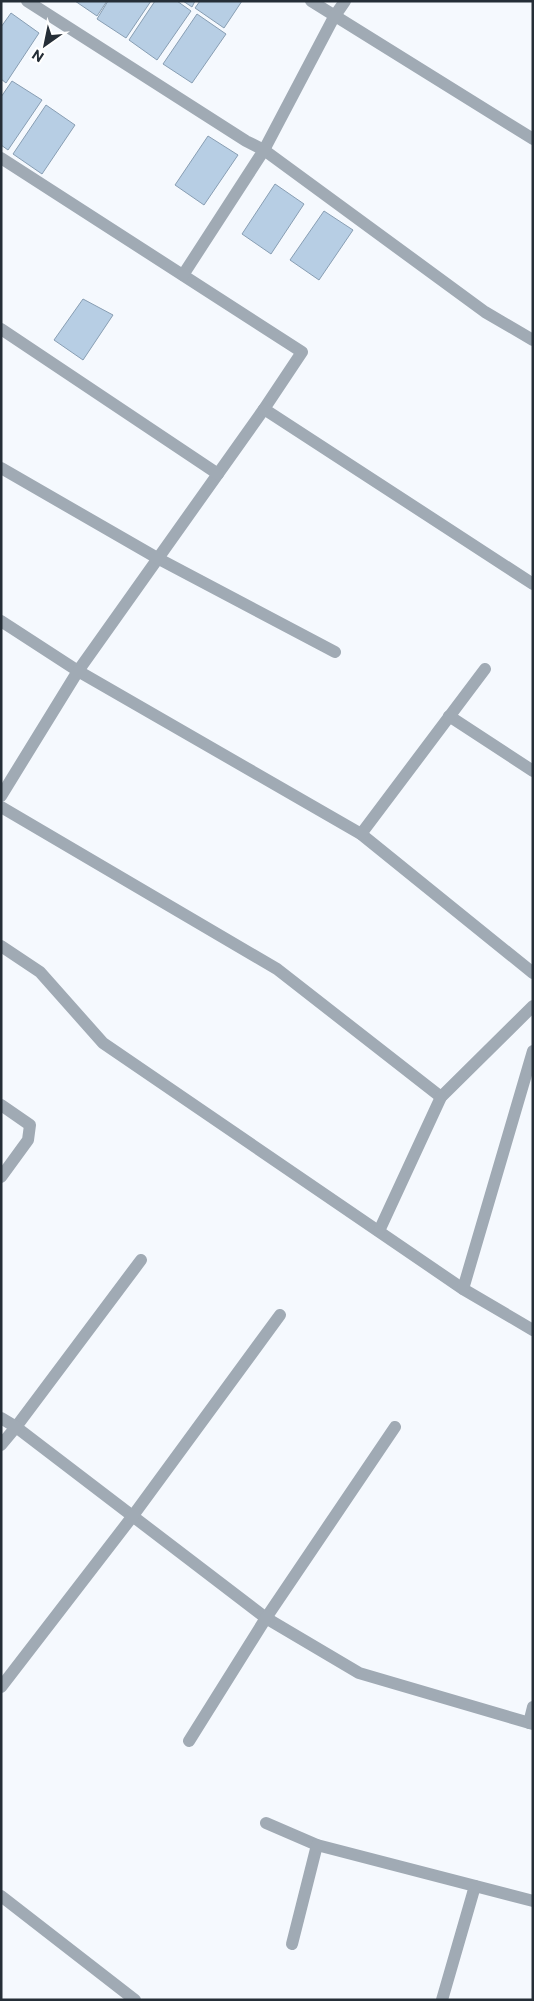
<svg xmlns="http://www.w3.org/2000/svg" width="534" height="2001" font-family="Commissioner,sans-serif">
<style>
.building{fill:#b7cee4;stroke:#889eb3}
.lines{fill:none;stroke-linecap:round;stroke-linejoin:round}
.street{stroke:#a0aab4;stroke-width:12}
</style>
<rect width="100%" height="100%" fill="#f5f9fe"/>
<g class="building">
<path d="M 75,1 L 107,1 L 97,16 Z"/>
<path d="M 108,1 L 151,1 L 126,38 L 97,19 Z"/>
<path d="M 155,1 L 177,1 L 191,11 L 157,60 L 129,40 Z"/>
<path d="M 183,1 L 195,1 L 192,7 Z"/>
<path d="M 200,1 L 242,1 L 224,28 L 195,8 Z"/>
<path d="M 11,13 L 39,33 L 6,83 L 1,79 L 1,27 Z"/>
<path d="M 197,14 L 226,34 L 192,83 L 163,64 Z"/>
<path d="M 12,81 L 42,100 L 8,150 L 1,145 L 1,97 Z"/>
<path d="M 46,105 L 75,125 L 42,174 L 13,154 Z"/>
<path d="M 208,136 L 238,155 L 204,205 L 175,185 Z"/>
<path d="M 275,184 L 304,204 L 271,254 L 242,234 Z"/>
<path d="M 324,211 L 353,230 L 319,280 L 290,260 Z"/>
<path d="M 83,299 L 113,315 L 83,360 L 54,340 Z"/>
</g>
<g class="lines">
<g class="street">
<path d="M 27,1 L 246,141 L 264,150 L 485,312 L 533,340"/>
<path d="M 311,1 L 533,139"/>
<path d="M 1,158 L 302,352 L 264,409 L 78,671 L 1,621"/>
<path d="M 183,275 L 264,150 L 334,17 L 345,1"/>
<path d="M 1,329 L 218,474"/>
<path d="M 264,409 L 533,584"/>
<path d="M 1,468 L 159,559 L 335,652"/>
<path d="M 449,716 L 533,771"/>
<path d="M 1,796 L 78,671 L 361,834 L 533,973"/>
<path d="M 1,807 L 277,969 L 441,1097"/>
<path d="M 361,834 L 485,669"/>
<path d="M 1,946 L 40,972 L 103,1043 L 463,1289 L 533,1330"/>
<path d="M 1,1105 L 30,1125 L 28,1140 L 1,1177"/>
<path d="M 379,1231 L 441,1097 L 533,1006"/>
<path d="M 141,1260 L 16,1427 L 266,1618 L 359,1673 L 533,1724"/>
<path d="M 463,1289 L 533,1051"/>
<path d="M 1,1418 L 16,1427 L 1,1445"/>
<path d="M 1,1687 L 132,1517 L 280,1315"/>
<path d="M 529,1723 L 533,1707"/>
<path d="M 189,1741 L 266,1618 L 395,1427"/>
<path d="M 266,1823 L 317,1845 L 533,1901"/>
<path d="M 1,1896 L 135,2000"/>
<path d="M 292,1944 L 317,1845"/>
<path d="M 442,2000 L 475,1886"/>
</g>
</g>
<rect width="534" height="2001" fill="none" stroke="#252e37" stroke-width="5"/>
<g transform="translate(45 45) rotate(213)" stroke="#ffffff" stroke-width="4" paint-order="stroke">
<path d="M0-4L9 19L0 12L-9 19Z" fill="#252e37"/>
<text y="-8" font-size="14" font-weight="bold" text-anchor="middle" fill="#252e37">N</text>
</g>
</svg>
